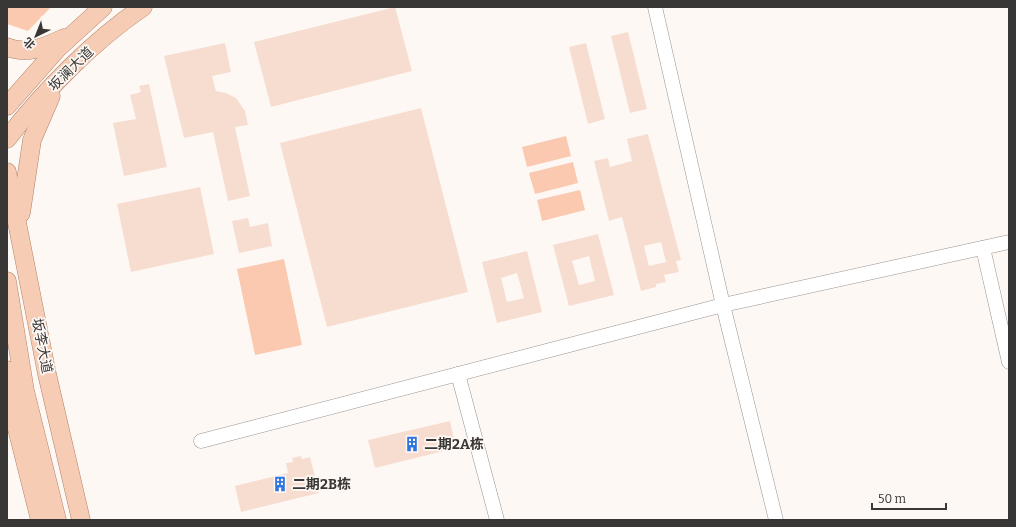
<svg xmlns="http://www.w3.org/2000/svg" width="1016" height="527" font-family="Bitter,'Noto Sans SC',serif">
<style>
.green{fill:#fac9af}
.building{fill:#f7ddd0;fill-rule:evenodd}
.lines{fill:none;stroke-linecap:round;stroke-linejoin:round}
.minor-casing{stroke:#999491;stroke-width:15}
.major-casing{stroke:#b18268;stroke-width:19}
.minor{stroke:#fff;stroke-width:14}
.major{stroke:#f7ccb5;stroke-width:18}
.labels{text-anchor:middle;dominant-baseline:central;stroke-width:3.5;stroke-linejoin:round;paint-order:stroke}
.street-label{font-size:14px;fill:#393736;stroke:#fef8f5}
.poi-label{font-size:14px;font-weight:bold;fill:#393736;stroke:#fef8f5;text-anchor:start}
</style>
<rect width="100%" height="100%" fill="#fef8f5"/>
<g class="green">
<path d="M 7,7 L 51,7 L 28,31 L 7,24 Z"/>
<path d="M 566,136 L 571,156 L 527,167 L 522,147 Z"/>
<path d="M 573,162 L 578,183 L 535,194 L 529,173 Z"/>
<path d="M 580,190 L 585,210 L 542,221 L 537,200 Z"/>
<path d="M 284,259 L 302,345 L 255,355 L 237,269 Z"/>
</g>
<g class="building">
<path d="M 395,7 L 412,71 L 271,107 L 254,42 Z"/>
<path d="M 628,32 L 647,109 L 630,113 L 611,36 Z"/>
<path d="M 225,43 L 231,72 L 212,76 L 216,91 L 226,93 L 236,98 L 245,111 L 248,125 L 235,127 L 250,196 L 228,201 L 213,132 L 184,138 L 164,56 Z"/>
<path d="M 586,43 L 605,119 L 588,124 L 569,47 Z"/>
<path d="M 149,84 L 167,167 L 124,176 L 113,123 L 136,119 L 130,95 L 141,92 L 139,86 Z"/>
<path d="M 421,108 L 468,292 L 327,327 L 280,143 Z"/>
<path d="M 648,134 L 681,260 L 676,261 L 679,272 L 664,275 L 666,282 L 656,284 L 656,287 L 641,291 L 622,217 L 609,221 L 594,161 L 608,158 L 610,167 L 632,161 L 627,139 ZM 661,242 L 666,262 L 649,266 L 644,246 Z"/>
<path d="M 200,187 L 214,254 L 131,272 L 117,204 Z"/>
<path d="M 248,218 L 250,227 L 268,223 L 272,246 L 239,253 L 232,221 Z"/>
<path d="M 598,234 L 614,295 L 569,306 L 553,245 ZM 589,256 L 595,281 L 579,285 L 572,261 Z"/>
<path d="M 527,251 L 542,312 L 497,323 L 482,262 ZM 517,273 L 524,298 L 507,302 L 501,278 Z"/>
<path d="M 450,421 L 456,448 L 375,468 L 368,440 Z"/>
<path d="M 301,456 L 302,459 L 310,457 L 319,493 L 241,512 L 235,486 L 288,473 L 286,463 L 293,462 L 292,458 Z"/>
</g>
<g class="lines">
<g class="minor-casing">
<g id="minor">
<path d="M 655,7 L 723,305 L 776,520"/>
<path d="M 983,248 L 1009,362"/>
<path d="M 458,374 L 497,520"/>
<path d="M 201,441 L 723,305 L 1009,242"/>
</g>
</g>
<g class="major-casing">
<g id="major">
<path d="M 7,47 C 27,55 45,47 64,38"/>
<path d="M 7,106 L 58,48 L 103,7"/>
<path d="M 7,139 C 43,92 93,41 143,7"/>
<path d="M 7,172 L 47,374 L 81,520"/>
<path d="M 21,213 L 32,140 L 51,96"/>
<path d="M 7,281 L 25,391 L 57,520"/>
<path d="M 7,370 L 15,421 L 40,520"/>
</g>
</g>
<use href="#minor" class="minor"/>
<use href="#major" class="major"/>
</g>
<defs>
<g id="building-bare" transform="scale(1.2)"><path d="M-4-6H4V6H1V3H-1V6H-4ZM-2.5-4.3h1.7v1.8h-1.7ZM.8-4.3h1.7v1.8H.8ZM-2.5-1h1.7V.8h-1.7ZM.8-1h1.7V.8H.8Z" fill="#2f75e2" stroke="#fef8f5" stroke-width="2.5" paint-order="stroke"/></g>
</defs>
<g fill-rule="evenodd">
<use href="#building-bare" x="412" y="444"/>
<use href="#building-bare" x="280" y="484"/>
</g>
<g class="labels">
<g class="street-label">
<text transform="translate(71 69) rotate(-44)">坂澜大道</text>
<text transform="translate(42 346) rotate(79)">坂李大道</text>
</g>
<g class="poi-label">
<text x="424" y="444">二期2A栋</text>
<text x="292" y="484">二期2B栋</text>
</g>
</g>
<rect width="1016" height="527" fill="none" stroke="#393736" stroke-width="16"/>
<g transform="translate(36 36) rotate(223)" stroke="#fef8f5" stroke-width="3" paint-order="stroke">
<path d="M0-3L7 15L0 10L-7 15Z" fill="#393736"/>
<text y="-6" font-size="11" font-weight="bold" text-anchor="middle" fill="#393736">北</text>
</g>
<path d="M872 503v6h74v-6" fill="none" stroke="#393736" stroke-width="2"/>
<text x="878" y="503" font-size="12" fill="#393736" stroke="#fef8f5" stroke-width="3" paint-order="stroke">50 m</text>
</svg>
